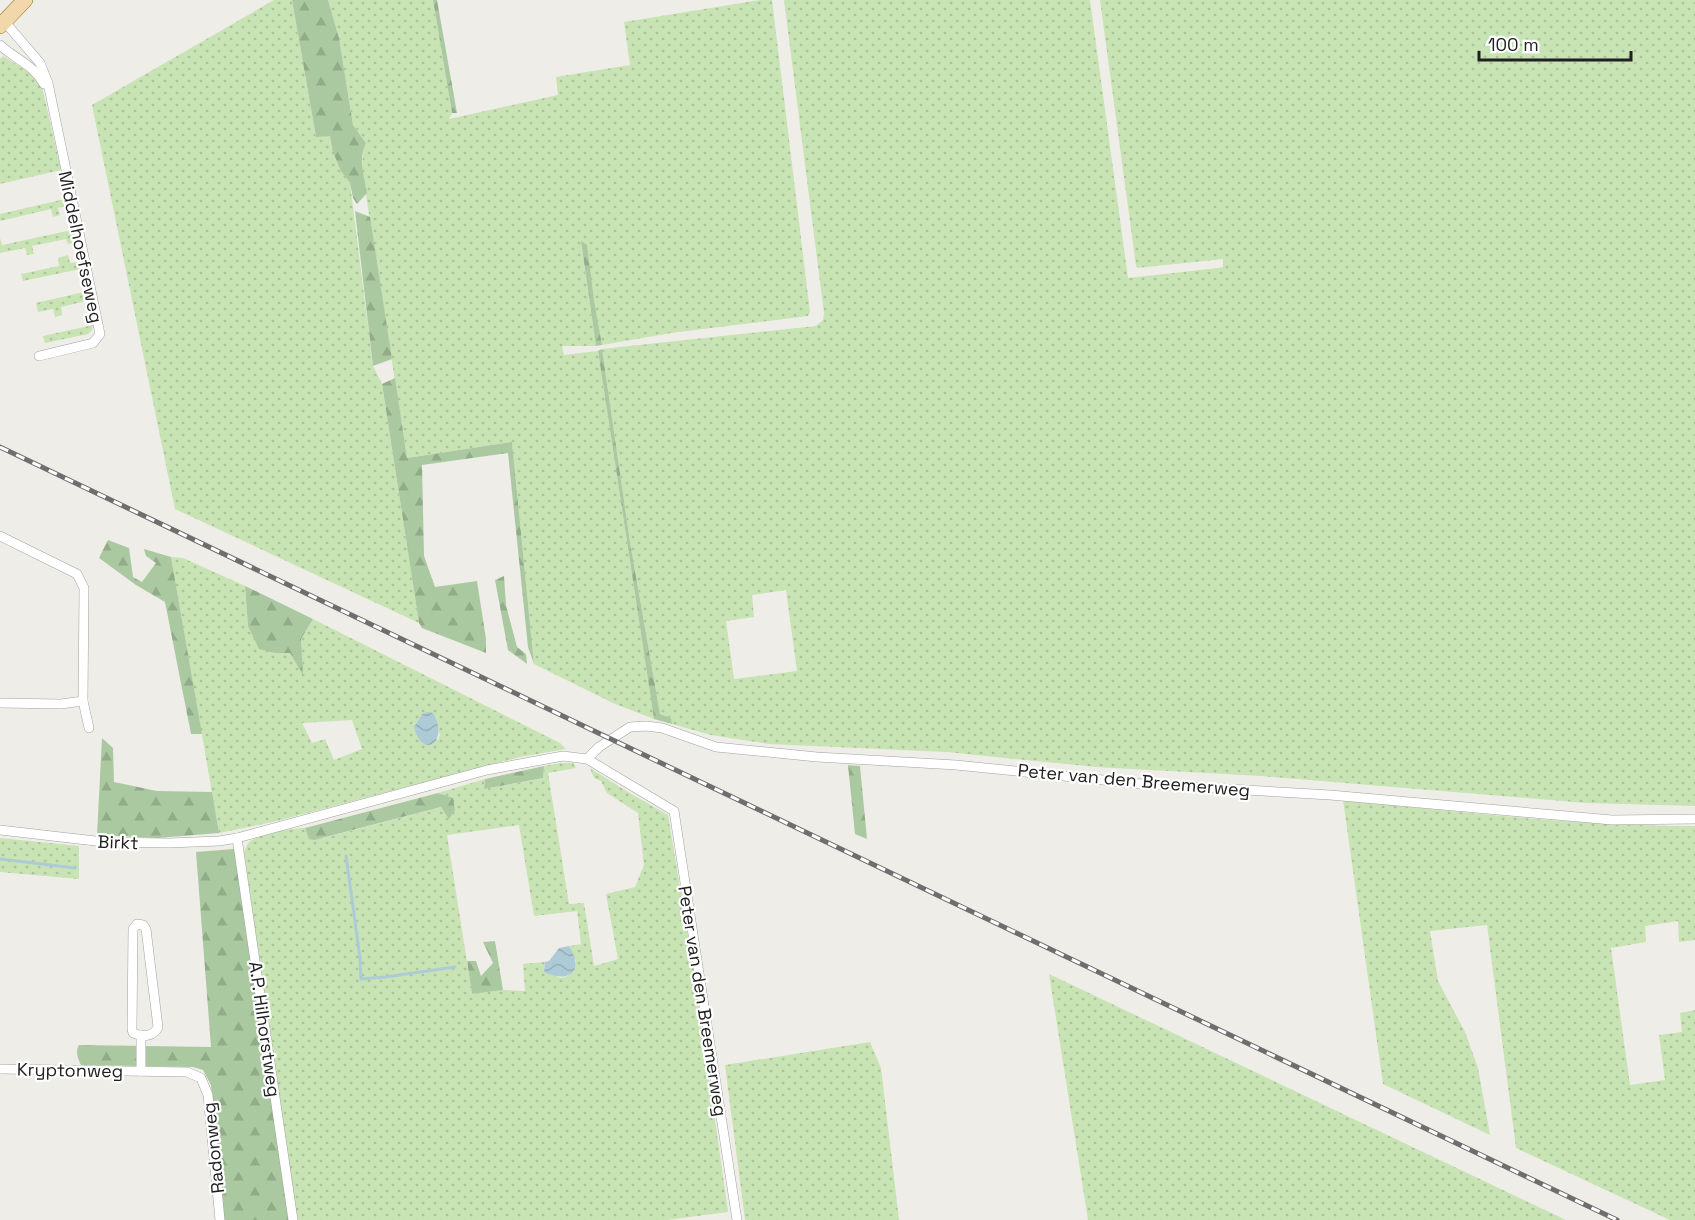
<svg xmlns="http://www.w3.org/2000/svg" width="1695" height="1220" font-family="'Space Grotesk',sans-serif">
<style>
.grass{fill:url(#grass-dots);fill-rule:evenodd}
.forest{fill:url(#forest-firs)}
.water{fill:url(#water-waves)}
.lines{fill:none;stroke-linecap:round;stroke-linejoin:round}
.stream{stroke:#adcbd7;stroke-width:3}
.street-casing{stroke:#a1a1a1;stroke-width:10}
.primary-casing{stroke:#896912;stroke-width:16}
.street{stroke:#fff;stroke-width:9}
.primary{stroke:#f1d7aa;stroke-width:15}
.rail-casing{stroke:#6e6e6e;stroke-width:5}
.rail{stroke:#fff;stroke-width:3;stroke-dasharray:9;stroke-linecap:butt}
.labels{text-anchor:middle;dominant-baseline:central;stroke-width:4.5;stroke-linejoin:round;paint-order:stroke}
.street-label{font-size:18px;fill:#202020;stroke:#fff}
</style>
<defs>
<pattern id="grass-dots" width="8" height="8" patternUnits="userSpaceOnUse" patternTransform="scale(1.5)"><rect width="8" height="8" fill="#c8e3b4"/><path d="M2 2h.1M6 6h.1" fill="none" stroke="#acc29a" stroke-width="1.8" stroke-linecap="round"/></pattern>
<pattern id="forest-firs" width="22" height="20" patternUnits="userSpaceOnUse" patternTransform="scale(1.5)"><rect width="22" height="20" fill="#aac9a1"/><path d="M5 1l3.5 6h-7zM16 11l3.5 6h-7z" fill="#92ac8a"/></pattern>
<pattern id="water-waves" width="16" height="10" patternUnits="userSpaceOnUse" patternTransform="scale(1.5)"><rect width="16" height="10" fill="#adcbd7"/><path d="M0 5q4-4 8 0t8 0" fill="none" stroke="#95aeb8"/></pattern>
</defs>
<rect width="100%" height="100%" fill="#efede7"/>
<g class="grass">
<path d="M 274,0 L 292,0 L 316,137 L 330,135 C 336,154 338,167 350,183 L 373,366 L 382,384 L 419,623 L 175,509 L 92,105 Z"/>
<path d="M 328,0 L 433,0 L 452,113 L 449,119 L 558,95 L 556,77 L 630,65 L 624,22 L 760,0 L 772,0 L 810,312 L 808,316 L 671,333 L 602,345 L 581,242 L 596,346 L 562,346 L 564,355 L 598,351 L 654,719 L 615,704 L 534,664 L 512,442 L 407,458 L 362,169 L 363,150 L 366,143 L 353,125 L 339,38 Z"/>
<path d="M 784,0 L 1090,0 L 1128,278 L 1218,268 L 1223,267 L 1223,259 L 1137,268 L 1136,266 L 1100,0 L 1695,0 L 1695,806 L 1587,803 L 1261,776 L 1096,767 L 947,752 L 769,744 L 711,735 L 672,724 L 671,718 L 660,714 L 630,542 L 602,349 L 816,326 L 823,320 L 824,313 ZM 786,590 L 797,671 L 734,679 L 726,621 L 754,617 L 752,595 Z"/>
<path d="M 3,56 L 39,78 L 41,82 L 61,170 L 0,184 L 0,59 Z"/>
<path d="M 65,199 L 66,206 L 58,208 L 60,215 L 53,217 L 51,209 L 0,221 L 0,214 Z"/>
<path d="M 72,230 L 74,243 L 68,244 L 66,239 L 32,246 L 34,254 L 27,255 L 25,248 L 0,253 L 0,238 L 2,245 Z"/>
<path d="M 68,255 L 70,263 L 78,262 L 80,269 L 23,281 L 21,274 L 59,266 L 58,258 Z"/>
<path d="M 84,292 L 86,301 L 61,307 L 62,315 L 55,317 L 53,309 L 38,312 L 36,303 Z"/>
<path d="M 93,325 L 92,330 L 88,334 L 45,343 L 43,336 Z"/>
<path d="M 171,557 L 183,558 L 245,586 L 248,626 L 275,653 L 290,653 L 302,673 L 301,639 L 313,619 L 560,743 L 566,749 L 520,757 L 273,822 L 219,833 ZM 422,714 L 440,734 L 438,740 L 416,732 L 415,725 ZM 352,720 L 362,749 L 334,760 L 325,739 L 312,743 L 302,723 Z"/>
<path d="M 560,763 L 573,763 L 576,768 L 548,773 L 569,904 L 584,903 L 594,966 L 618,959 L 606,894 L 635,887 L 644,865 L 638,813 L 607,793 L 601,781 L 594,778 L 590,768 L 626,791 L 668,815 L 695,978 L 728,1212 L 667,1220 L 296,1220 L 244,852 L 248,843 C 257,834 291,828 305,828 L 309,839 L 323,838 L 442,807 L 449,818 L 453,798 L 438,793 L 485,779 L 484,789 L 543,778 L 544,766 ZM 519,825 L 534,916 L 577,911 L 581,944 L 569,946 L 576,962 L 568,976 L 561,978 L 544,972 L 545,962 L 523,964 L 525,991 L 503,990 L 472,994 L 447,835 Z"/>
<path d="M 1343,800 C 1460,812 1577,826 1695,826 L 1695,940 L 1679,942 L 1678,921 L 1645,926 L 1646,942 L 1611,948 L 1630,1085 L 1665,1080 L 1659,1035 L 1682,1032 L 1680,1013 L 1695,1010 L 1695,1220 L 1670,1220 L 1516,1148 L 1487,925 L 1430,931 L 1438,981 L 1465,1032 L 1478,1068 L 1490,1135 L 1383,1084 Z"/>
<path d="M 0,838 L 79,846 L 79,879 L 0,872 Z"/>
<path d="M 1049,974 L 1566,1220 L 1088,1220 Z"/>
<path d="M 870,1042 L 881,1068 L 899,1220 L 745,1220 L 725,1065 Z"/>
</g>
<g class="forest">
<path d="M 292,0 L 328,0 L 339,38 L 353,125 L 366,143 C 358,159 364,175 367,193 L 357,204 L 353,198 L 350,183 L 341,171 L 333,152 L 330,136 L 316,137 Z"/>
<path d="M 433,0 L 437,0 L 457,113 L 452,113 Z"/>
<path d="M 355,211 L 370,217 L 392,359 L 373,366 Z"/>
<path d="M 581,241 L 587,245 L 594,301 L 602,345 L 596,346 Z"/>
<path d="M 602,349 L 630,542 L 660,714 L 671,718 L 672,724 L 654,719 L 598,351 Z"/>
<path d="M 395,378 L 407,458 L 512,442 L 534,664 L 528,647 L 508,453 L 422,465 L 424,556 L 435,587 L 477,581 L 486,639 L 486,653 L 422,628 L 419,623 L 382,384 Z"/>
<path d="M 108,540 L 129,548 L 133,577 L 142,582 L 156,563 L 146,556 L 144,549 L 171,557 L 202,734 L 191,734 L 165,602 L 136,585 L 99,558 Z"/>
<path d="M 504,576 L 506,605 L 517,647 L 526,654 L 527,664 L 508,650 L 495,580 Z"/>
<path d="M 245,586 L 313,619 L 301,639 L 303,675 L 290,653 L 275,653 L 259,649 L 248,626 Z"/>
<path d="M 102,738 L 113,748 L 114,782 L 157,791 L 212,792 L 219,833 L 158,838 L 97,835 Z"/>
<path d="M 848,765 L 860,766 L 867,839 L 855,834 Z"/>
<path d="M 544,766 L 543,778 L 484,789 L 485,779 Z"/>
<path d="M 438,793 L 453,798 L 455,810 L 449,819 L 441,807 L 314,840 L 309,839 L 305,828 Z"/>
<path d="M 234,849 L 236,854 L 291,1220 L 224,1220 L 211,1085 L 203,1070 L 193,1067 L 81,1065 C 78,1059 75,1052 79,1045 L 211,1047 L 196,852 Z"/>
<path d="M 495,941 L 503,990 L 472,994 L 467,961 L 476,961 L 481,976 L 493,963 L 483,942 Z"/>
</g>
<g class="water">
<path d="M 428,712 L 433,713 C 450,743 422,760 414,727 L 422,714 Z"/>
<path d="M 569,946 C 585,971 569,984 544,972 L 545,962 L 549,961 L 559,948 Z"/>
</g>
<g class="lines">
<g class="stream">
<path d="M 346,856 L 360,958 L 361,979 L 385,977 L 455,967"/>
<path d="M 0,859 L 75,868"/>
</g>
<g class="street-casing">
<g id="street">
<path d="M 4,21 L 40,63 L 48,83 L 100,334 L 93,343 L 39,356"/>
<path d="M 0,45 C 15,59 34,65 44,84"/>
<path d="M 0,536 L 77,574 L 84,588 L 83,701 L 61,704 L 0,703"/>
<path d="M 83,701 L 89,728"/>
<path d="M 587,759 L 674,811 L 737,1220"/>
<path d="M 0,830 L 104,842 L 169,843 L 219,841 L 237,838 L 487,770 L 563,756 L 587,759 L 599,747 L 630,727 L 646,726 L 662,728 L 716,747 L 817,757 L 956,765 L 1142,784 L 1330,795 L 1612,820 L 1695,819"/>
<path d="M 237,838 L 293,1220"/>
<path d="M 137,924 L 143,925 L 146,929 L 158,1027 C 154,1037 142,1037 133,1033 L 132,1029 L 133,929 Z"/>
<path d="M 0,1069 L 187,1072 L 201,1078 L 208,1095 L 220,1220"/>
<path d="M 141,1071 L 141,1035"/>
</g>
</g>
<g class="primary-casing">
<path id="primary" d="M 0,26 L 25,0"/>
</g>
<use href="#street" class="street"/>
<use href="#primary" class="primary"/>
<g class="rail-casing">
<path id="rail" d="M 0,447 L 1617,1220"/>
</g>
<use href="#rail" class="rail"/>
</g>
<g class="labels">
<g class="street-label">
<text transform="translate(81 247) rotate(78)">Middelhoefseweg</text>
<text transform="translate(1134 780) rotate(5)">Peter van den Breemerweg</text>
<text transform="translate(118 842) rotate(2)">Birkt</text>
<text transform="translate(703 1001) rotate(81)">Peter van den Breemerweg</text>
<text transform="translate(265 1029) rotate(82)">A.P. Hilhorstweg</text>
<text transform="translate(70 1070) rotate(1)">Kryptonweg</text>
<text transform="translate(213 1148) rotate(-96)">Radonweg</text>
</g>
</g>
<path d="M1479 51v9h152v-9" fill="none" stroke="#202020" stroke-width="3"/>
<text x="1488" y="51" font-size="18" fill="#202020" stroke="#ffffff" stroke-width="4.5" paint-order="stroke">100 m</text>
</svg>
